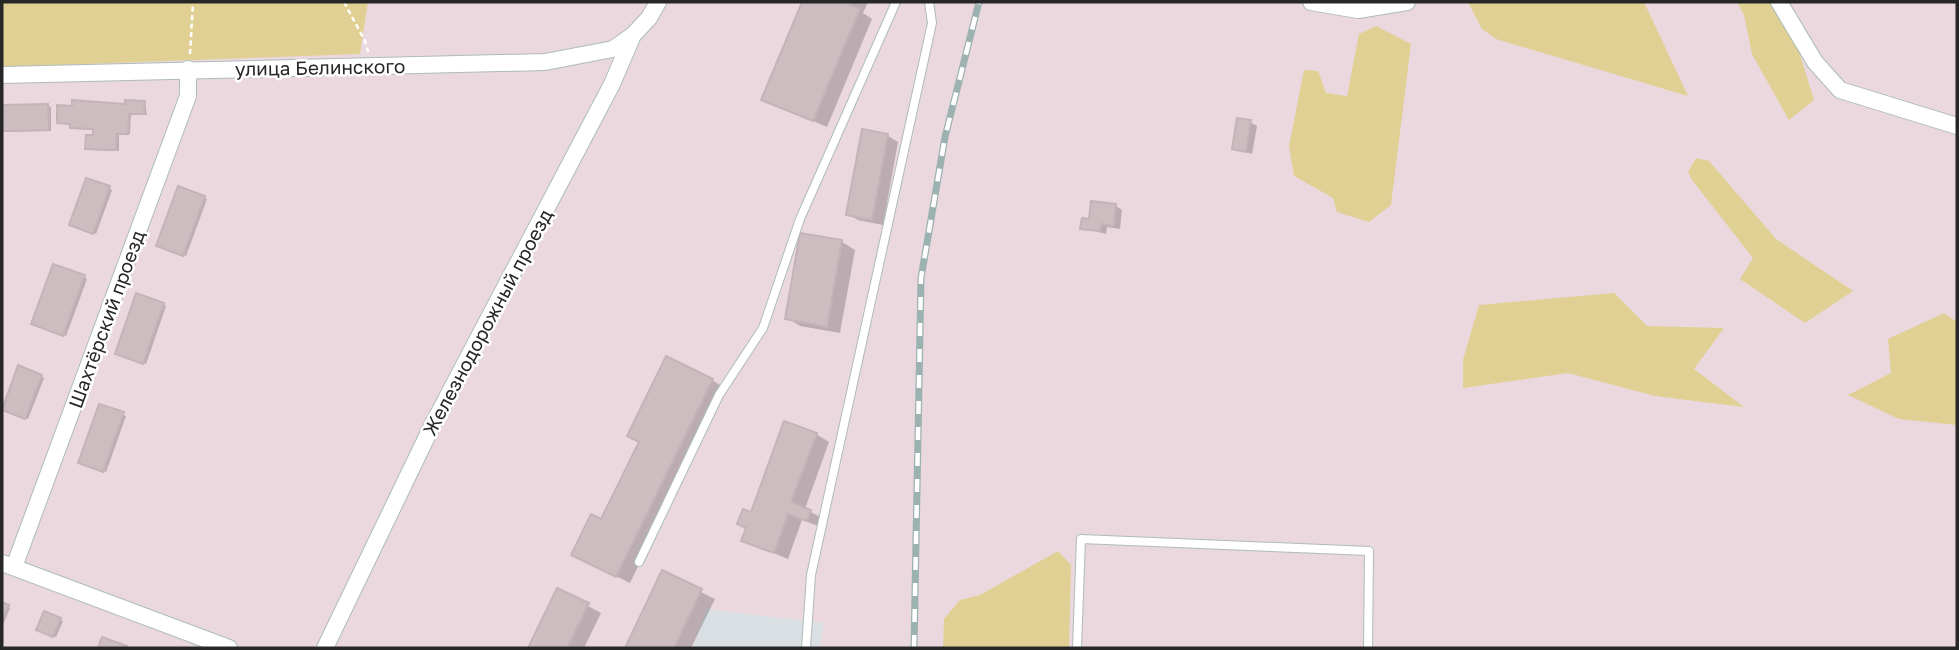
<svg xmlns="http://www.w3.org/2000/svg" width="1959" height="650" font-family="'Golos Text',sans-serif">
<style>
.industrial{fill:#d9dfe2}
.green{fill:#e1d094}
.shadow{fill:#0003}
.building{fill:#ccbdc1;stroke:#c5b3b7;stroke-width:2}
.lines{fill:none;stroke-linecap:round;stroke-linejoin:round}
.lane-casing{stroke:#adbcba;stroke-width:10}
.street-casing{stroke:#adbcba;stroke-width:18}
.path{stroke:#fff;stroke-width:2.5;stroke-dasharray:5 3.5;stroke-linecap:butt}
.lane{stroke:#fff;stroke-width:8}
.street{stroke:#fff;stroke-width:16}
.rail-casing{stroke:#9cb2b1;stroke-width:7}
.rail{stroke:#fff;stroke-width:4.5;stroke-dasharray:13;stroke-linecap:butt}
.labels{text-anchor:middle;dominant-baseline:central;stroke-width:5;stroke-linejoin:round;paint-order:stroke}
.street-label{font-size:19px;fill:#272727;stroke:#fff}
</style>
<rect width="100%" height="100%" fill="#ead8de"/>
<path class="industrial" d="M 707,609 L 824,623 L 820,648 L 692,648 Z"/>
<g class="green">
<path d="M 2,2 L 368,2 L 360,54 L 2,67 Z"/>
<path d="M 1468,2 L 1644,2 L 1688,96 L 1496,39 L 1482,29 Z"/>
<path d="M 1737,2 L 1773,2 L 1797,45 L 1814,100 L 1789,120 L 1752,54 L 1744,15 Z"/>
<path d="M 1376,26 L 1411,44 L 1391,205 L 1369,222 L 1337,212 L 1333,198 L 1294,176 L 1289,146 L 1304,70 L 1318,71 L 1326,93 L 1347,96 L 1359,34 Z"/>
<path d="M 1696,158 L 1709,161 L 1776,239 L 1853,291 L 1805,323 L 1740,279 L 1753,258 L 1692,180 L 1688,172 Z"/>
<path d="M 1614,293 L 1647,326 L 1724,328 L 1694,369 L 1744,407 L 1655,396 L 1568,373 L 1463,388 L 1463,360 L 1479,305 Z"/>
<path d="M 1944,313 L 1957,322 L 1957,425 L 1899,419 L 1848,395 L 1891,373 L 1888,339 Z"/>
<path d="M 1058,551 L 1071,565 L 1069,648 L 943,648 L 944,619 L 960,600 L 980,595 Z"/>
</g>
<g class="shadow">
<path d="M 804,2 L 868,2 L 863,13 L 872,19 L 827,127 L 764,99 Z"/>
<path d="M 145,102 L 147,115 L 131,114 L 130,134 L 119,134 L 119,151 L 90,150 L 87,148 L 94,137 L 95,130 L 75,129 L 72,124 L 59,122 Z"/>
<path d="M 48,106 L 51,107 L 51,131 L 2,132 L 2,107 Z"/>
<path d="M 1250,122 L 1257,126 L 1252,154 L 1233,148 Z"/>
<path d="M 863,131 L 888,136 L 898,142 L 883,225 L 858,220 L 848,214 Z"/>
<path d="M 87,180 L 112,190 L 96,234 L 74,226 Z"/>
<path d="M 204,197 L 207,199 L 186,256 L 160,247 Z"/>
<path d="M 1116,206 L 1122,210 L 1120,229 L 1107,227 L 1106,234 L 1082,228 Z"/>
<path d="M 842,242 L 855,250 L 840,333 L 800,326 L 787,318 Z"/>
<path d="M 84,277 L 87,279 L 66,336 L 36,325 Z"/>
<path d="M 163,304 L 166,306 L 146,364 L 120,355 Z"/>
<path d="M 41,376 L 44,378 L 28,419 L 6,410 Z"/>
<path d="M 712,380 L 725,388 L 630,583 L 587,562 L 602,521 Z"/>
<path d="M 100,406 L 126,416 L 106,472 L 83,464 Z"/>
<path d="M 816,434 L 829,442 L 805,509 L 824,519 L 821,527 L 802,520 L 788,559 L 743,540 L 752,514 Z"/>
<path d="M 662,573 L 715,599 L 691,648 L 627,648 Z"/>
<path d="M 558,590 L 601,613 L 584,648 L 530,648 Z"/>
<path d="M 2,604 L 10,608 L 2,627 Z"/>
<path d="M 45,613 L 63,621 L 56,637 L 41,631 Z"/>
</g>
<g class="building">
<path d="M 802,2 L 851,2 L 850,5 L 860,9 L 813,121 L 761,100 Z"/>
<path d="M 72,100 L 125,104 L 125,100 L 145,101 L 144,114 L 129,114 L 128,134 L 117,134 L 116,150 L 85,149 L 86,135 L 93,135 L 93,129 L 70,128 L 70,124 L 57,123 L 57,105 L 72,106 Z"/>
<path d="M 48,104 L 49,130 L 2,131 L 2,105 Z"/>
<path d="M 1237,118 L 1251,120 L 1246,152 L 1232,149 Z"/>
<path d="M 862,129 L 888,134 L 872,220 L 846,215 Z"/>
<path d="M 86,178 L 110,186 L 93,234 L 69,225 Z"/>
<path d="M 178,186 L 205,196 L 183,256 L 156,246 Z"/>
<path d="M 1091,201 L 1116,204 L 1114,226 L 1101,224 L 1100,231 L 1080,229 L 1082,218 L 1089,219 Z"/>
<path d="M 800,233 L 842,240 L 827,327 L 785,319 Z"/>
<path d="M 53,264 L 85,275 L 63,336 L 31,324 Z"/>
<path d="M 136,293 L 164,303 L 143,364 L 115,354 Z"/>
<path d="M 666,356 L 713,379 L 616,577 L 571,555 L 591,514 L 601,519 L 639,442 L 627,436 Z"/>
<path d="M 18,365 L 42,375 L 25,419 L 2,410 Z"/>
<path d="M 99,404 L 124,412 L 103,472 L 78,463 Z"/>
<path d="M 784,421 L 817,433 L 791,502 L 811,510 L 807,521 L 788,514 L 774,553 L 741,541 L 746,528 L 737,524 L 743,509 L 751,512 Z"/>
<path d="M 662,570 L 702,589 L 674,648 L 625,648 Z"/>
<path d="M 557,588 L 589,603 L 567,648 L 528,648 Z"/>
<path d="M 2,602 L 9,605 L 2,621 Z"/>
<path d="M 44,611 L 61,618 L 53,637 L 36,630 Z"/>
<path d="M 102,637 L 127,646 L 127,648 L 98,648 Z"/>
</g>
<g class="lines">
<g class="lane-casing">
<g id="lane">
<path d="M 639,562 L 719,395 L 763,328 L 800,219 L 896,2"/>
<path d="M 806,648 L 811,575 L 932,23 L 929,2"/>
<path d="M 1077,648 L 1081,539 L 1369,551 L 1368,648"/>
</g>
</g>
<g class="street-casing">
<g id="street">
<path d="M 1311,2 L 1358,10 L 1407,2"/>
<path d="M 1779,2 L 1815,62 L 1840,90 L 1957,126"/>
<path d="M 2,75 L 545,62 L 613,49 L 633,35"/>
<path d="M 2,563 L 229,648"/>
<path d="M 14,567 L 188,96 L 188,69"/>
<path d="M 325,648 L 432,426 L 612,84 L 633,35 L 649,18 L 658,2"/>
</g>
</g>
<g class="path">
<path d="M 344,2 L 365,41 L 368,52"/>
<path d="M 190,54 L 193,2"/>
</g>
<use href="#lane" class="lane"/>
<use href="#street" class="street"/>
<g class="rail-casing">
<path id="rail" d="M 914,648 L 921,278 L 945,137 L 979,2"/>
</g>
<use href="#rail" class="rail"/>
</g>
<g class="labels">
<g class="street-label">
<text transform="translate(320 67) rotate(-1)">улица Белинского</text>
<text transform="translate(106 319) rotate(-70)">Шахтёрский проезд</text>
<text transform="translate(487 322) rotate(-62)">Железнодорожный проезд</text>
</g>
</g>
<rect width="1959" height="650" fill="none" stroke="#272727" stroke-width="7"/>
</svg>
